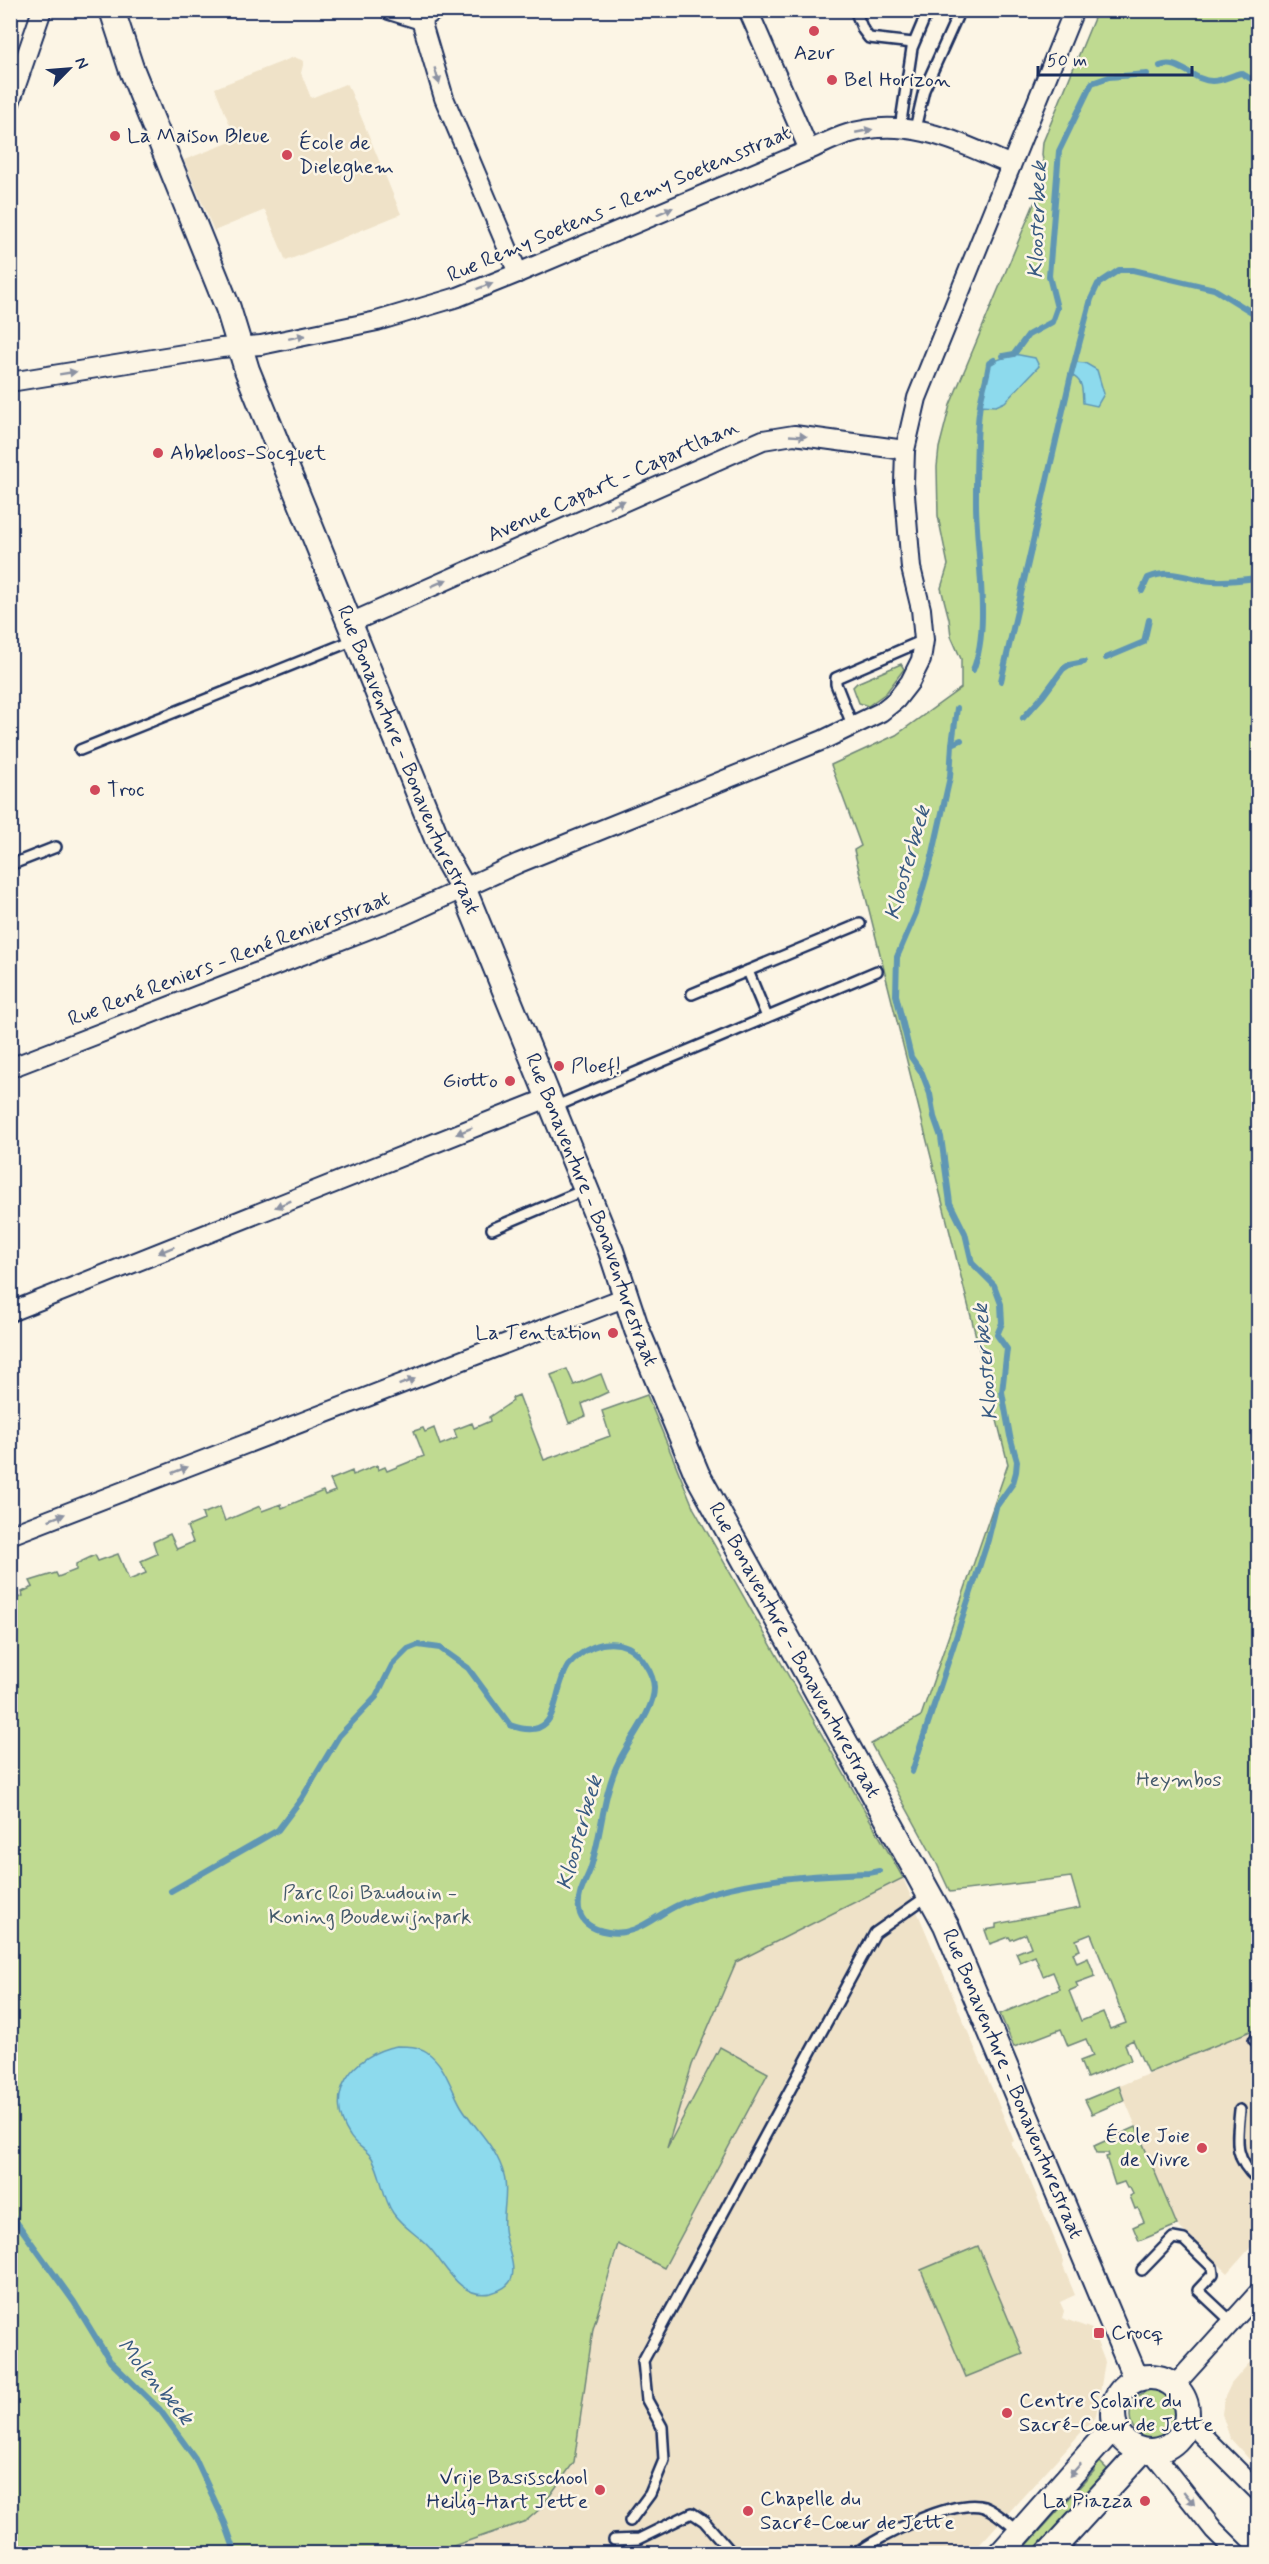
<svg xmlns="http://www.w3.org/2000/svg" width="1269" height="2564" font-family="Mynerve,sans-serif">
<style>
.built{fill:#efe2c8}
.green{fill:#bfda91;stroke:#6d8478;stroke-width:1.5;fill-rule:evenodd}
.water{fill:#8ddaed;stroke:#5f96b4;stroke-width:1.5}
.lines{fill:none;stroke-linecap:round;stroke-linejoin:round}
.stream{stroke:#5f96b4;stroke-width:6}
.lane-casing{stroke:#1b2f5e;stroke-width:14}
.street-casing{stroke:#1b2f5e;stroke-width:22}
.secondary-casing{stroke:#1b2f5e;stroke-width:28}
.lane{stroke:#fcf5e5;stroke-width:9}
.street{stroke:#fcf5e5;stroke-width:18}
.secondary{stroke:#fcf5e5;stroke-width:24}
.oneway{fill:#8c92a2}
.poi-dot{fill:#d1495b;stroke:#fcf5e5;stroke-width:2}
.labels{text-anchor:middle;dominant-baseline:central;stroke-width:5;stroke-linejoin:round;paint-order:stroke}
.poi-label{font-size:21px;fill:#1b2f5e;stroke:#fcf5e5;text-anchor:start}
.street-label{font-size:21px;fill:#1b2f5e;stroke:#fcf5e5}
.park-label{font-size:21px;fill:#445a6b;stroke:#fcf5e5}
.water-label{font-size:22px;font-style:italic;fill:#385a82;stroke:#fcf5e5}
</style>
<rect width="100%" height="100%" fill="#fcf5e5"/>
<filter id="ink" filterUnits="userSpaceOnUse"><feTurbulence type="fractalNoise" baseFrequency=".0167" numOctaves="2"/><feDisplacementMap in="SourceGraphic" scale="12" xChannelSelector="R" yChannelSelector="G"/><feConvolveMatrix kernelMatrix="1 2 1 2 8 2 1 2 1" color-interpolation-filters="sRGB"/></filter>
<g filter="url(#ink)">
<g class="built">
<path d="M 294,57 L 304,61 L 301,73 L 311,98 L 345,84 L 348,85 L 401,214 L 286,261 L 265,210 L 214,231 L 184,160 L 236,140 L 215,88 Z"/>
<path d="M 903,1878 L 1014,2141 L 1011,2143 L 1022,2161 L 1064,2262 L 1063,2266 L 1075,2295 L 1060,2302 L 1064,2311 L 1062,2318 L 1092,2329 L 1105,2362 L 1096,2416 L 972,2553 L 433,2554 L 526,2521 L 574,2462 L 593,2329 L 613,2265 L 618,2243 L 664,2158 L 692,2065 L 736,1962 Z"/>
<path d="M 1258,2028 L 1258,2239 L 1228,2273 L 1177,2225 L 1119,2086 Z"/>
<path d="M 1258,2353 L 1258,2469 L 1230,2438 L 1222,2414 L 1224,2399 L 1231,2384 Z"/>
</g>
<g class="green">
<path d="M 1097,11 L 1258,11 L 1258,2028 L 1148,2073 L 1133,2040 L 1125,2044 L 1131,2060 L 1087,2078 L 1080,2061 L 1093,2056 L 1086,2039 L 1068,2046 L 1061,2029 L 1014,2047 L 1000,2014 L 1060,1989 L 1053,1972 L 1043,1976 L 1035,1956 L 1020,1962 L 1016,1953 L 1031,1947 L 1026,1934 L 1011,1940 L 1009,1937 L 990,1944 L 985,1930 L 996,1928 L 996,1924 L 1080,1908 L 1071,1877 L 950,1892 L 936,1862 L 871,1744 L 921,1716 L 1008,1464 L 854,850 L 861,846 L 831,765 L 896,735 L 961,688 L 961,659 L 951,636 L 949,619 L 941,588 L 948,565 L 938,516 L 937,467 L 939,448 L 950,405 L 1046,175 L 1042,155 L 1043,142 ZM 1091,1934 L 1126,2023 L 1110,2029 L 1103,2012 L 1081,2021 L 1069,1991 L 1078,1987 L 1076,1983 L 1095,1976 L 1088,1958 L 1077,1963 L 1073,1953 L 1080,1950 L 1076,1940 Z"/>
<path d="M 901,664 L 904,669 L 886,693 L 868,706 L 859,703 L 853,687 L 857,683 Z"/>
<path d="M 567,1369 L 574,1385 L 601,1374 L 608,1392 L 582,1404 L 586,1416 L 569,1423 L 551,1375 Z"/>
<path d="M 519,1395 L 544,1460 L 610,1436 L 602,1411 L 647,1395 L 694,1509 L 903,1878 L 736,1962 L 692,2065 L 667,2148 L 720,2047 L 768,2073 L 664,2268 L 618,2244 L 593,2329 L 574,2462 L 541,2508 L 526,2521 L 433,2553 L 11,2553 L 10,1597 L 12,1600 L 23,1596 L 22,1592 L 33,1587 L 30,1581 L 56,1573 L 58,1577 L 76,1570 L 76,1564 L 95,1555 L 98,1561 L 118,1554 L 129,1580 L 146,1573 L 141,1561 L 157,1554 L 153,1542 L 170,1534 L 177,1549 L 193,1542 L 187,1527 L 204,1520 L 202,1514 L 220,1507 L 225,1521 L 260,1506 L 262,1511 L 281,1504 L 282,1508 L 323,1491 L 325,1495 L 335,1491 L 330,1480 L 352,1471 L 353,1475 L 377,1465 L 378,1470 L 385,1467 L 387,1471 L 424,1456 L 414,1431 L 423,1428 L 425,1432 L 434,1428 L 440,1445 L 457,1438 L 454,1430 L 472,1423 L 474,1428 L 490,1421 L 489,1417 L 513,1401 L 512,1398 Z"/>
<path d="M 1119,2086 L 1124,2100 L 1092,2114 L 1085,2100 Z"/>
<path d="M 1136,2127 L 1177,2225 L 1139,2241 L 1133,2227 L 1144,2222 L 1138,2208 L 1135,2209 L 1130,2196 L 1133,2194 L 1130,2188 L 1127,2188 L 1124,2182 L 1115,2185 L 1106,2157 L 1109,2156 L 1108,2153 L 1097,2153 L 1094,2146 Z"/>
<path d="M 978,2246 L 1023,2354 L 966,2377 L 921,2270 Z"/>
<path d="M 1151,2389 C 1202,2392 1156,2470 1133,2427 C 1127,2416 1131,2405 1137,2396 Z"/>
<path d="M 1097,2459 L 1112,2474 L 1103,2477 L 1032,2553 L 1019,2554 L 1094,2471 L 1092,2464 Z"/>
</g>
<g class="water">
<path d="M 1014,354 L 1035,358 L 1039,366 L 1005,402 L 996,406 L 979,405 L 987,382 L 989,363 Z"/>
<path d="M 1074,362 L 1085,363 L 1097,370 L 1104,394 L 1097,406 L 1083,403 C 1082,390 1084,381 1071,375 Z"/>
<path d="M 397,2046 C 408,2046 418,2046 427,2052 C 446,2066 450,2087 461,2106 C 475,2129 497,2147 504,2175 C 509,2193 502,2211 504,2229 C 505,2244 516,2263 512,2277 C 510,2286 499,2291 491,2293 C 458,2300 445,2262 426,2244 C 416,2234 402,2226 393,2213 C 382,2197 382,2175 372,2158 C 366,2149 355,2145 350,2136 C 322,2094 353,2054 397,2046 Z"/>
</g>
<g class="lines">
<g class="stream">
<path d="M 1160,66 C 1179,58 1194,82 1213,81 C 1222,81 1232,75 1241,73 L 1258,83"/>
<path d="M 1003,356 L 1014,354 L 1028,335 L 1052,322 L 1057,308 L 1049,276 L 1059,151 L 1092,83 L 1109,77 L 1147,74"/>
<path d="M 1142,591 L 1148,578 C 1173,568 1186,579 1212,581 C 1227,582 1243,579 1258,578"/>
<path d="M 1106,658 L 1144,642 L 1149,620"/>
<path d="M 973,670 C 992,625 975,549 976,498 C 976,470 976,440 979,412 C 980,396 987,380 989,363 L 994,360"/>
<path d="M 1001,681 L 1071,375 L 1091,299 L 1098,284 L 1119,270 L 1133,270 L 1214,289 L 1258,316"/>
<path d="M 1023,718 L 1043,696 L 1063,669 L 1069,665 L 1084,662"/>
<path d="M 952,744 L 957,708"/>
<path d="M 912,1772 L 988,1540 L 996,1507 L 1013,1483 L 1016,1472 L 1017,1461 L 1010,1436 L 1002,1392 L 1007,1349 L 997,1335 L 1002,1323 L 1001,1304 L 994,1285 L 972,1263 L 965,1233 L 950,1203 L 941,1137 L 934,1117 L 930,1094 L 922,1073 L 911,1057 L 896,995 L 897,957 L 916,913 L 933,853 L 950,777 L 952,744 L 961,740"/>
<path d="M 171,1891 L 278,1830 L 302,1798 L 339,1736 L 376,1697 L 392,1665 L 408,1649 L 418,1645 L 440,1648 L 468,1668 L 510,1725 C 562,1745 551,1692 568,1666 C 575,1658 583,1651 593,1647 C 605,1642 616,1642 628,1647 C 640,1653 654,1674 654,1688 C 654,1711 629,1740 619,1761 C 602,1795 602,1835 590,1870 C 585,1883 577,1894 579,1909 C 581,1924 595,1930 608,1932 C 636,1937 654,1916 678,1905 C 733,1880 809,1875 869,1873 L 879,1871"/>
<path d="M 10,2213 L 74,2302 L 110,2361 L 160,2410 L 195,2458 L 225,2523 L 236,2554"/>
</g>
<g class="lane-casing">
<g id="lane">
<path d="M 855,10 L 863,30 L 869,38 L 913,43"/>
<path d="M 900,128 L 912,48 L 928,10"/>
<path d="M 915,129 L 924,90 L 960,10"/>
<path d="M 853,727 L 836,684 L 836,678 L 924,640"/>
<path d="M 80,750 L 354,640"/>
<path d="M 10,865 L 56,847"/>
<path d="M 748,971 L 767,1017"/>
<path d="M 692,994 L 860,924"/>
<path d="M 554,1107 L 877,971"/>
<path d="M 492,1229 L 584,1190"/>
<path d="M 1254,2040 L 1258,2039"/>
<path d="M 1240,2110 C 1237,2141 1233,2158 1258,2180"/>
<path d="M 1142,2270 L 1173,2238 L 1184,2240 L 1212,2267 L 1213,2274 L 1198,2290 L 1232,2322"/>
<path d="M 630,2521 L 650,2494 L 664,2460 L 662,2427 L 647,2400 L 643,2361 L 875,1933 L 929,1895"/>
<path d="M 614,2540 L 639,2539 L 692,2513 L 704,2521 L 733,2554"/>
<path d="M 856,2554 C 880,2535 955,2498 984,2507 C 997,2512 1008,2523 1018,2531"/>
</g>
</g>
<g class="street-casing">
<g id="street">
<path d="M 389,10 L 421,20 L 435,10"/>
<path d="M 748,10 L 809,150"/>
<path d="M 421,20 L 444,98 L 518,273"/>
<path d="M 10,103 L 42,10"/>
<path d="M 10,382 L 221,348 L 261,345 L 377,321 L 458,297 L 518,273 L 809,150 C 821,145 834,138 847,134 C 906,115 958,142 1011,165"/>
<path d="M 350,623 L 763,440 L 794,435 L 905,450"/>
<path d="M 10,1068 L 403,916 L 519,863 L 823,740 L 881,712 L 896,700 L 910,682 L 921,660 L 924,640 L 921,609 L 911,568 L 904,483 L 905,450 L 917,398 L 1074,10"/>
<path d="M 10,1312 L 548,1098"/>
<path d="M 10,1535 L 626,1297"/>
<path d="M 1174,2386 L 1258,2293"/>
<path d="M 1187,2420 L 1258,2491"/>
<path d="M 1152,2452 L 1214,2530 L 1238,2554"/>
</g>
</g>
<g class="secondary-casing">
<g id="secondary">
<path id="s1" d="M 112,10 L 131,68 L 228,308 L 247,370 L 442,851 L 464,890 L 480,929 L 611,1251 L 637,1330 L 697,1474 L 946,1925 L 1136,2379"/>
<circle cx="1150" cy="2414" r="37"/>
<path d="M 1001,2554 L 1114,2426"/>
<path d="M 1048,2554 L 1142,2451"/>
</g>
</g>
<use href="#lane" class="lane"/>
<use href="#street" class="street"/>
<use href="#secondary" class="secondary"/>
</g>
<defs><path id="oneway-solid" d="M-6-.8H1V-3.2L6.5 0L1 3.2V.8H-6Z" transform="scale(1.5)"/></defs>
<g class="oneway">
<use href="#oneway-solid" transform="translate(437 76) rotate(74)"/>
<use href="#oneway-solid" transform="translate(864 131) rotate(-11)"/>
<use href="#oneway-solid" transform="translate(665 211) rotate(-23)"/>
<use href="#oneway-solid" transform="translate(485 286) rotate(-21)"/>
<use href="#oneway-solid" transform="translate(297 337) rotate(-12)"/>
<use href="#oneway-solid" transform="translate(68 373) rotate(-9)"/>
<use href="#oneway-solid" transform="translate(798 436) rotate(3)"/>
<use href="#oneway-solid" transform="translate(617 504) rotate(-24)"/>
<use href="#oneway-solid" transform="translate(439 583) rotate(-24)"/>
<use href="#oneway-solid" transform="translate(464 1131) rotate(158)"/>
<use href="#oneway-solid" transform="translate(283 1204) rotate(158)"/>
<use href="#oneway-solid" transform="translate(166 1250) rotate(158)"/>
<use href="#oneway-solid" transform="translate(407 1382) rotate(-21)"/>
<use href="#oneway-solid" transform="translate(180 1470) rotate(-21)"/>
<use href="#oneway-solid" transform="translate(57 1517) rotate(-21)"/>
<use href="#oneway-solid" transform="translate(1075 2470) rotate(132)"/>
<use href="#oneway-solid" transform="translate(1189 2498) rotate(51)"/>
</g>
</g>
<g class="poi-dot">
<circle cx="814" cy="31" r="6"/>
<circle cx="832" cy="80" r="6"/>
<circle cx="115" cy="136" r="6"/>
<circle cx="287" cy="155" r="6"/>
<circle cx="158" cy="453" r="6"/>
<circle cx="95" cy="790" r="6"/>
<circle cx="559" cy="1066" r="6"/>
<circle cx="510" cy="1081" r="6"/>
<circle cx="613" cy="1333" r="6"/>
<circle cx="1202" cy="2148" r="6"/>
<rect x="1093" y="2327" width="12" height="12" rx="3"/>
<circle cx="1007" cy="2413" r="6"/>
<circle cx="600" cy="2490" r="6"/>
<circle cx="1145" cy="2501" r="6"/>
<circle cx="748" cy="2511" r="6"/>
</g>
<g class="labels">
<g class="poi-label">
<text x="814" y="53" text-anchor="middle">Azur</text>
<text x="844" y="80">Bel Horizon</text>
<text x="127" y="136">La Maison Bleue</text>
<text x="299" y="143">École de<tspan x="299" dy="24">Dieleghem</tspan></text>
<text x="170" y="453">Abbeloos-Socquet</text>
<text x="107" y="790">Troc</text>
<text x="571" y="1066">Ploef!</text>
<text x="498" y="1081" text-anchor="end">Giotto</text>
<text x="601" y="1333" text-anchor="end">La Tentation</text>
<text x="1190" y="2136" text-anchor="end">École Joie<tspan x="1190" dy="24">de Vivre</tspan></text>
<text x="1111" y="2333">Crocq</text>
<text x="1019" y="2401">Centre Scolaire du<tspan x="1019" dy="24">Sacré-Cœur de Jette</tspan></text>
<text x="588" y="2478" text-anchor="end">Vrije Basisschool<tspan x="588" dy="24">Heilig-Hart Jette</tspan></text>
<text x="760" y="2499">Chapelle du<tspan x="760" dy="24">Sacré-Cœur de Jette</tspan></text>
<text x="1133" y="2501" text-anchor="end">La Piazza</text>
</g>
<g class="street-label">
<text transform="translate(619 204) rotate(-23)">Rue Remy Soetens - Remy Soetensstraat</text>
<text transform="translate(613 481) rotate(-24)">Avenue Capart - Capartlaan</text>
<text stroke="none"><textPath href="#s1" startOffset="807">Rue Bonaventure - Bonaventurestraat</textPath></text>
<text transform="translate(229 959) rotate(-21)">Rue René Reniers - René Reniersstraat</text>
<text stroke="none"><textPath href="#s1" startOffset="1293">Rue Bonaventure - Bonaventurestraat</textPath></text>
<text stroke="none"><textPath href="#s1" startOffset="1779">Rue Bonaventure - Bonaventurestraat</textPath></text>
<text stroke="none"><textPath href="#s1" startOffset="2265">Rue Bonaventure - Bonaventurestraat</textPath></text>
</g>
<g class="park-label">
<text x="1179" y="1780">Heymbos</text>
<text x="370" y="1893">Parc Roi Baudouin -<tspan x="370" dy="24">Koning Boudewijnpark</tspan></text>
</g>
<g class="water-label">
<text transform="translate(1038 220) rotate(-88)">Kloosterbeek</text>
<text transform="translate(908 863) rotate(-74)">Kloosterbeek</text>
<text transform="translate(986 1362) rotate(-95)">Kloosterbeek</text>
<text transform="translate(580 1833) rotate(-74)">Kloosterbeek</text>
<text transform="translate(155 2382) rotate(50)">Molenbeek</text>
</g>
</g>
<rect width="1269" height="2564" fill="none" stroke="#fcf5e5" stroke-width="36"/>
<rect x="18" y="18" width="1233" height="2528" fill="none" stroke="#1b2f5e" stroke-width="2" filter="url(#ink)"/>
<g transform="translate(69 69) rotate(65)" stroke="#fcf5e5" stroke-width="4.5" paint-order="stroke">
<path d="M0-4.5L10 22L0 15L-10 22Z" fill="#1b2f5e"/>
<text y="-9" font-size="16" font-weight="bold" text-anchor="middle" fill="#1b2f5e">N</text>
</g>
<path d="M1038 66v9h154v-9" fill="none" stroke="#1b2f5e" stroke-width="3"/>
<text x="1047" y="66" font-size="18" fill="#1b2f5e" stroke="#fcf5e5" stroke-width="4.5" paint-order="stroke">50 m</text>
</svg>
